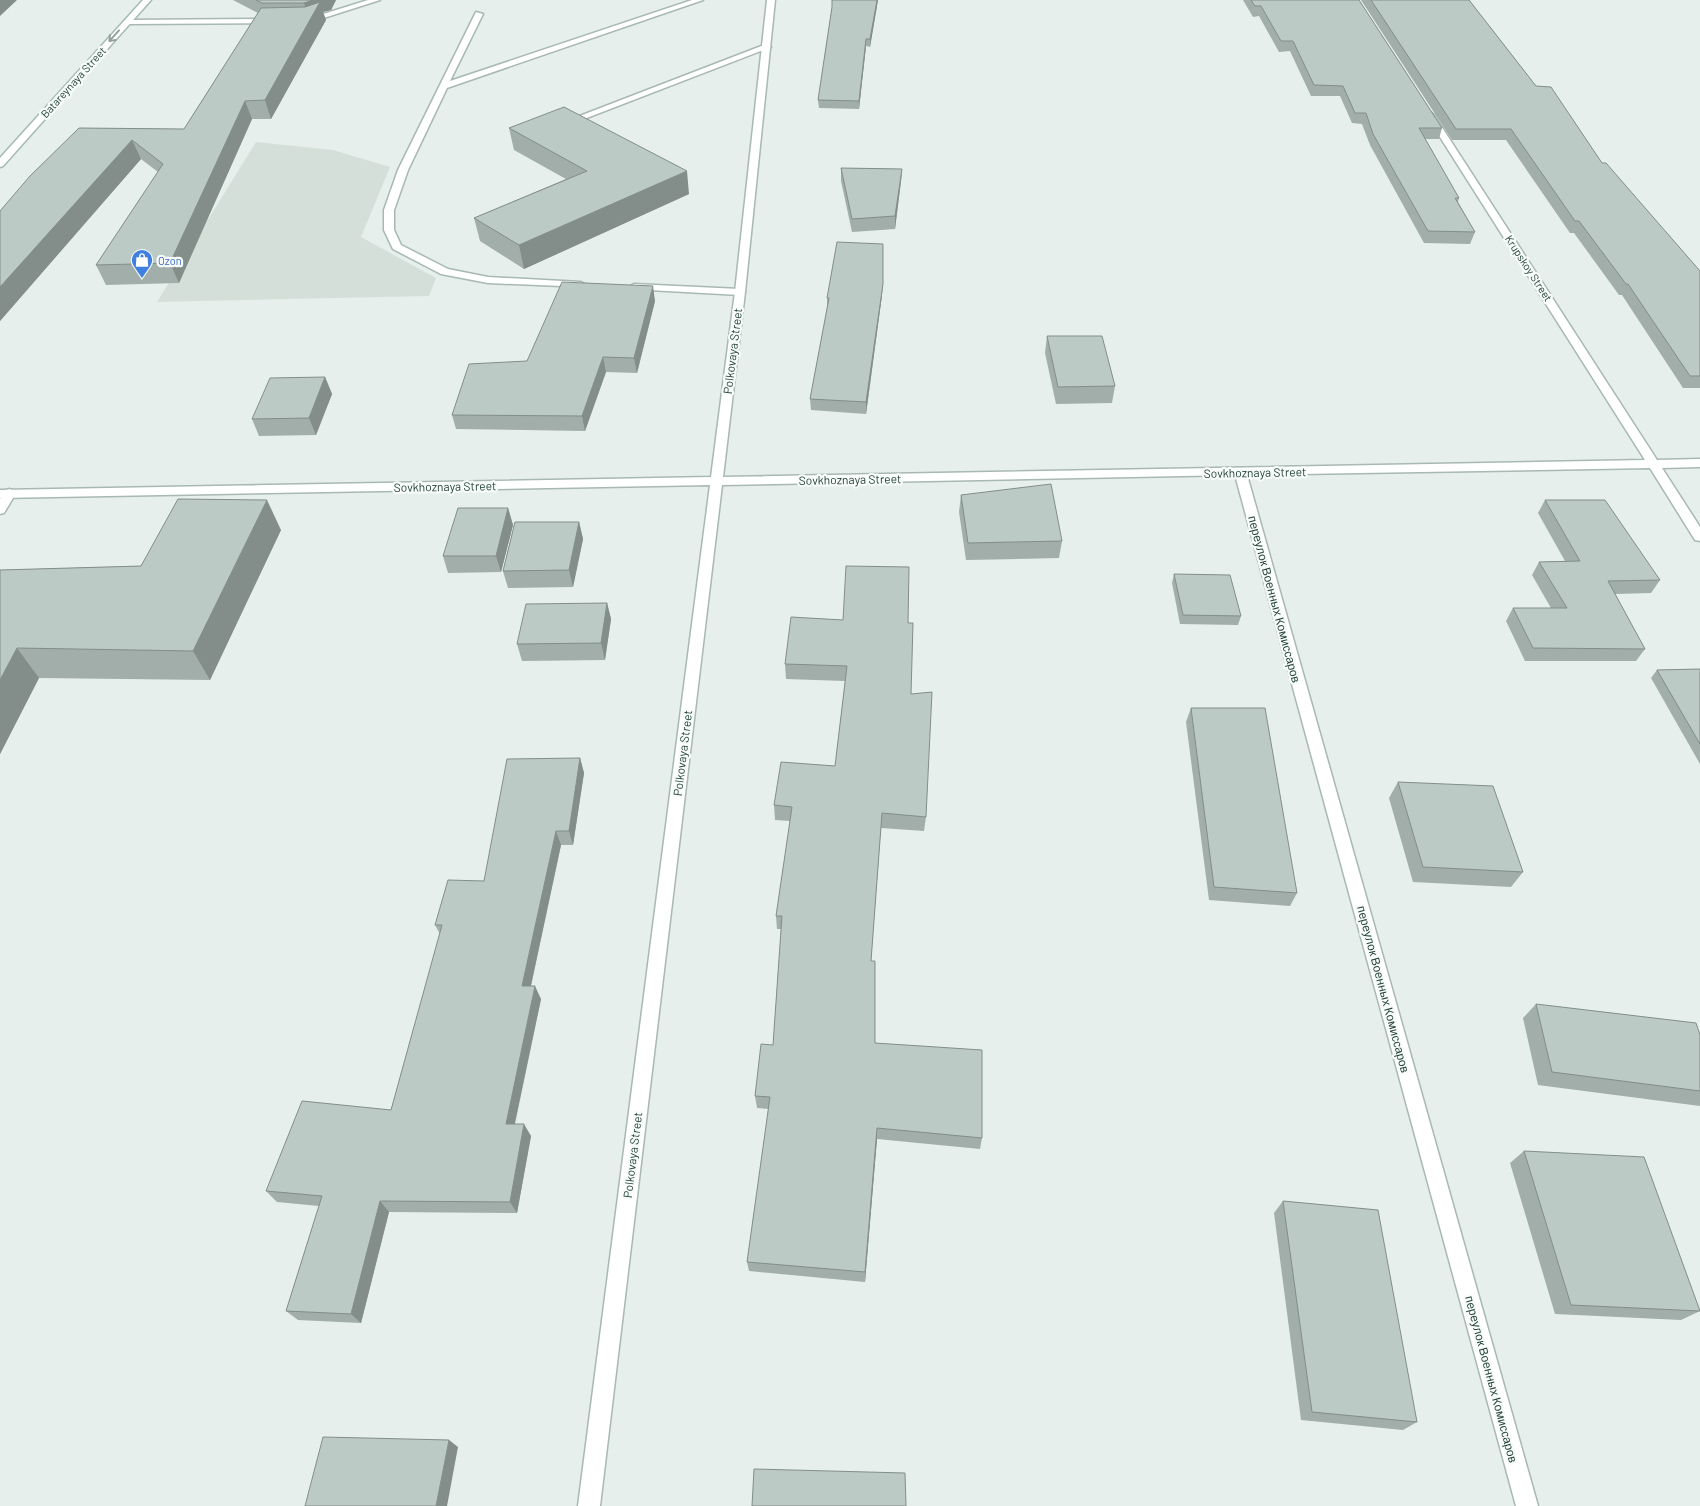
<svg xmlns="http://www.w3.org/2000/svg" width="1700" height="1506" font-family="Barlow,sans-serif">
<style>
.built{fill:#d4dfda}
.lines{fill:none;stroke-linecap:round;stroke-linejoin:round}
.lane-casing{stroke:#a8b8b2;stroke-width:3}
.street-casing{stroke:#a8b8b2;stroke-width:3}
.secondary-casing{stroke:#a4bbb3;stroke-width:3}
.lane{fill:#fff;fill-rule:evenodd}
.street{fill:#fff;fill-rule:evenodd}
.secondary{fill:#fff;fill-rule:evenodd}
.wall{fill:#a1aea9}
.shaded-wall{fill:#838d89}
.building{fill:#bbcac4;stroke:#838d89}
.oneway{stroke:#92a09c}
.labels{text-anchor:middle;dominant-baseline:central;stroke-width:4.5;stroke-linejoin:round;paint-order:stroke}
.far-street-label{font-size:11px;fill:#24423a;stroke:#f7fbf9}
.far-shop-label{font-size:11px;fill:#366cbe;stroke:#f7fbf9;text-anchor:start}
.street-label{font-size:12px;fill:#24423a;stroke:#f7fbf9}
</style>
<rect width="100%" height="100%" fill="#e6efeb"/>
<path class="built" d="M 256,142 L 333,150 L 390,167 L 361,237 L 436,278 L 429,296 L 157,302 Z"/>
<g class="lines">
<g class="lane-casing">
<g id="lane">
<path d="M 368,0 L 380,0 L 308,23 L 301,21 Z"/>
<path d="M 692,0 L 703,0 L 447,88 L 408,170 L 394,210 L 394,230 L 401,245 L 448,269 L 488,277 L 581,282 L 586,285 L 585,287 L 488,283 L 441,274 L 393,249 L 384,230 L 384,210 L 398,170 L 476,12 L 483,14 L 450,81 Z"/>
<path d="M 272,19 L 276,21 L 275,23 L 127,24 L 123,22 L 127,20 Z"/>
<path d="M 764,45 L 771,47 L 571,124 L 564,122 Z"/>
<path d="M 634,284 L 740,289 L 745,292 L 740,295 L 630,289 L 629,287 Z"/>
<path d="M 10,489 L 16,493 L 4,513 L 0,514 L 0,499 L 6,490 Z"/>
</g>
</g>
<g class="street-casing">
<path id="street" d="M 767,0 L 775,0 L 745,292 L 723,477 L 1645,460 L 1426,115 L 1430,112 L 1434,115 L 1657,460 L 1700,459 L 1700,467 L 1662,468 L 1700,527 L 1700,541 L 1695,540 L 1650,468 L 1247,475 L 1538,1506 L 1516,1506 L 1235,475 L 722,485 L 600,1506 L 578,1506 L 710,485 L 0,498 L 0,490 L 711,477 L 735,292 Z"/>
</g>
<g class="secondary-casing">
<path id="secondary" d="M 143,0 L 151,0 L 3,166 L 0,167 L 0,158 Z"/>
</g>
<use href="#lane" class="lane"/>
<use href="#street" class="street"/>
<use href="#secondary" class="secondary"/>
</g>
<g class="wall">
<path d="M 233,0 L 336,0 L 331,10 L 323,12 L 326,20 L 271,119 L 252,119 L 179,283 L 106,285 L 96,265 L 158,172 L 141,159 L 0,321 L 0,211 L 79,128 L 184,129 L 258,13 Z"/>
<path d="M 832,0 L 878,0 L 870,47 L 866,46 L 859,109 L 819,108 L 818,100 L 832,7 Z"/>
<path d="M 1243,0 L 1359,0 L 1442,128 L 1439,139 L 1425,139 L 1459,198 L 1458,202 L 1475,232 L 1470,244 L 1424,243 L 1370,145 L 1362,124 L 1352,123 L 1340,96 L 1311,96 L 1290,51 L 1279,52 L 1259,16 L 1253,17 Z"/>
<path d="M 1361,0 L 1469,0 L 1536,86 L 1602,163 L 1700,271 L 1700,388 L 1683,388 L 1622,295 L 1619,295 L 1574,233 L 1570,233 L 1506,140 L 1452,140 Z"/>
<path d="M 509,128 L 689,194 L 524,269 L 480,241 L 474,218 L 566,179 L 514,150 Z"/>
<path d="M 841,168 L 902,169 L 901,181 L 895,229 L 852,232 L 841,181 Z"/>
<path d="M 882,295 L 866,414 L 811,410 L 810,399 L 827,309 L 827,298 Z"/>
<path d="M 655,301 L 637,373 L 606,372 L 585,431 L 456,429 L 452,415 L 527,361 Z"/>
<path d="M 1047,336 L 1115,386 L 1112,403 L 1056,404 L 1045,353 Z"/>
<path d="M 325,377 L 332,394 L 316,435 L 259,436 L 252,419 Z"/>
<path d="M 961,495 L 1062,541 L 1059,558 L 966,560 L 959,512 Z"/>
<path d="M 1545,500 L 1660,580 L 1651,593 L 1615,594 L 1645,649 L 1636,661 L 1525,661 L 1506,621 L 1513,608 L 1551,608 L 1532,575 L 1539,562 L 1565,561 L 1538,513 Z"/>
<path d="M 508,508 L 513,525 L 501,572 L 448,573 L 443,556 Z"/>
<path d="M 579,522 L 583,539 L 573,587 L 508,588 L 503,571 Z"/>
<path d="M 281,530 L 210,680 L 39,678 L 0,754 L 0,570 L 141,566 Z"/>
<path d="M 1174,574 L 1241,616 L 1238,625 L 1180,624 L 1172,583 Z"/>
<path d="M 607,603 L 611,619 L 605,660 L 522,661 L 517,644 Z"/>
<path d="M 908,623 L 911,694 L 926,817 L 924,831 L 881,828 L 871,961 L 875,1043 L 982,1138 L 980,1149 L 877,1139 L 865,1282 L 749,1271 L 747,1262 L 769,1109 L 757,1108 L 755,1096 L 773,1045 L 781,929 L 777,929 L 776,916 L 790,821 L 775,820 L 774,805 L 835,766 L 845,681 L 786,679 L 785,664 Z"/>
<path d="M 1700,669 L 1700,764 L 1651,678 L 1657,670 Z"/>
<path d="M 1191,708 L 1297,893 L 1290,906 L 1209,900 L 1186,722 Z"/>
<path d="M 580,758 L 584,773 L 573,845 L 561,845 L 531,986 L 541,999 L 515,1124 L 531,1136 L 517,1213 L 389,1212 L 361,1323 L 298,1320 L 286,1311 L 319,1206 L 277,1202 L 266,1191 L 391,1110 L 440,934 L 435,925 L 484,881 Z"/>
<path d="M 1398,782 L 1523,872 L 1511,887 L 1413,882 L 1389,798 Z"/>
<path d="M 1536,1004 L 1700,1035 L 1700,1106 L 1538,1085 L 1523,1018 Z"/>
<path d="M 1524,1151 L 1700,1311 L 1681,1320 L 1555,1314 L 1510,1163 Z"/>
<path d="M 1283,1201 L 1417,1422 L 1403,1430 L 1301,1420 L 1274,1213 Z"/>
</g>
<g class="shaded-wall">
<path d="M 0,0 L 17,0 L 0,16 Z"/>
<path d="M 313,0 L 336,0 L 331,10 L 323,12 L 326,20 L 271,119 L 265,100 L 309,17 L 304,3 Z"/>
<path d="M 877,0 L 878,0 L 870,47 L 870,39 Z"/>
<path d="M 866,39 L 866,46 L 859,109 L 859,101 Z"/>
<path d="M 245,101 L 252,119 L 179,283 L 170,263 Z"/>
<path d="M 132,140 L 141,159 L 0,321 L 0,287 Z"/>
<path d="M 902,169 L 901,181 L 895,229 L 895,216 Z"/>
<path d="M 687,171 L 689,194 L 524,269 L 519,245 Z"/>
<path d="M 883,284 L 882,295 L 866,414 L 866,402 Z"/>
<path d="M 653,286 L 655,301 L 637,373 L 634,358 Z"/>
<path d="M 603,357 L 606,372 L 585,431 L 582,416 Z"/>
<path d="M 325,377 L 332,394 L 316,435 L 309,418 Z"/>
<path d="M 267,500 L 281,530 L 210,680 L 193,651 Z"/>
<path d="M 508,508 L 513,525 L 501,572 L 496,556 Z"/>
<path d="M 579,522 L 583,539 L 573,587 L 569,570 Z"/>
<path d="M 607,603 L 611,619 L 605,660 L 601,643 Z"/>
<path d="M 17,648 L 39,678 L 0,754 L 0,680 Z"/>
<path d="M 580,758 L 584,773 L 573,845 L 569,831 Z"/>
<path d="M 556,831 L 561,845 L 528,999 L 522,986 Z"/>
<path d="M 535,986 L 541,999 L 512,1136 L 506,1124 Z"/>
<path d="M 524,1124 L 531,1136 L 517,1213 L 510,1202 Z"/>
<path d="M 877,1128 L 877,1139 L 865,1282 L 865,1272 Z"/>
<path d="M 380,1201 L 389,1212 L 361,1323 L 351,1314 Z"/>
<path d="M 449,1440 L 458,1447 L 447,1506 L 436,1506 Z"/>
</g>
<g class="building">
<path d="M 256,0 L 313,0 L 304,3 L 262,3 Z"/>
<path d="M 832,0 L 877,0 L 870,39 L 866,39 L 859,101 L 818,100 L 832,7 Z"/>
<path d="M 1251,0 L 1359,0 L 1442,128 L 1419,128 L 1459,198 L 1455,198 L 1475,232 L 1428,231 L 1373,134 L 1366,113 L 1355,113 L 1343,86 L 1314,85 L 1293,41 L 1281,41 L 1261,6 L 1255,6 Z"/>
<path d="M 1371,0 L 1469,0 L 1536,86 L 1551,87 L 1602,163 L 1606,163 L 1700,271 L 1700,376 L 1690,376 L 1628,284 L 1626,284 L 1579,221 L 1575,221 L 1511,129 L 1456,129 Z"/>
<path d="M 320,2 L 265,100 L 245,101 L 170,263 L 96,265 L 163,164 L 132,140 L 0,287 L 0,211 L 30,176 L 79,128 L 184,129 L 261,8 L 305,7 Z"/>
<path d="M 564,107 L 687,171 L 519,245 L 474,218 L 587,171 L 509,128 Z"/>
<path d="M 841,168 L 902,169 L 895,216 L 852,219 Z"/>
<path d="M 837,242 L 883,244 L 883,284 L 866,402 L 810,399 L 829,298 L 827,298 Z"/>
<path d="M 562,282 L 653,286 L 634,358 L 603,357 L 582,416 L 452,415 L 469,364 L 527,361 Z"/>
<path d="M 1047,336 L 1102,336 L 1115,386 L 1058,387 Z"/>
<path d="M 325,377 L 309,418 L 252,419 L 270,378 Z"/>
<path d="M 1051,484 L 1062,541 L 968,543 L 961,495 Z"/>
<path d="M 178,499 L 267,500 L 193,651 L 17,648 L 0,680 L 0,570 L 141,566 Z"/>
<path d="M 1545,500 L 1605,500 L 1660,580 L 1608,581 L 1645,649 L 1533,648 L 1513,608 L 1567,608 L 1539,562 L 1580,561 Z"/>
<path d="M 458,508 L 508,508 L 496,556 L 443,556 Z"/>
<path d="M 515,522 L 579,522 L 569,570 L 503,571 Z"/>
<path d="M 846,566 L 909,567 L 908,623 L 913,623 L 911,694 L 932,692 L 926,817 L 882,813 L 871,961 L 875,961 L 875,1043 L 982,1050 L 982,1138 L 877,1128 L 865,1272 L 747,1262 L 770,1097 L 755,1096 L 761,1044 L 773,1045 L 782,916 L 776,916 L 792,807 L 774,805 L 781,762 L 835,766 L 847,666 L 785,664 L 791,617 L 843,620 Z"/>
<path d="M 1174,574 L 1230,575 L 1241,616 L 1183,615 Z"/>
<path d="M 607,603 L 601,643 L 517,644 L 526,604 Z"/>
<path d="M 1700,669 L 1700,744 L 1657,670 Z"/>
<path d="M 1191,708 L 1265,708 L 1297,893 L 1214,887 Z"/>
<path d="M 580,758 L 569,831 L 556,831 L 522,986 L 535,986 L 506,1124 L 524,1124 L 510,1202 L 380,1201 L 351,1314 L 286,1311 L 322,1196 L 266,1191 L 302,1101 L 391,1110 L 442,925 L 435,925 L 448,880 L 484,881 L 507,759 Z"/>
<path d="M 1398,782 L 1493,786 L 1523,872 L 1423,867 Z"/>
<path d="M 1536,1004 L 1696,1023 L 1700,1035 L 1700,1091 L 1552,1072 Z"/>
<path d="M 1524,1151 L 1644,1157 L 1700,1311 L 1571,1305 Z"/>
<path d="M 1283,1201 L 1378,1210 L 1417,1422 L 1312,1412 Z"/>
<path d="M 323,1437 L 449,1440 L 436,1506 L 305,1506 Z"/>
<path d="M 754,1469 L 905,1473 L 906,1506 L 752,1506 Z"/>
</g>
<defs><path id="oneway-shaft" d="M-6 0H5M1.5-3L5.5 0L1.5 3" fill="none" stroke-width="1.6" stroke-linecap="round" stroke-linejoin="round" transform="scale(1.25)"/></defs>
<use class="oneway" href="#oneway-shaft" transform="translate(114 36) rotate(132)"/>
<defs>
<g id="shop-pin" transform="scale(1.125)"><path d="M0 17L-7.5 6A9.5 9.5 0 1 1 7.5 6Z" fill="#3f7fe0" stroke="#f7fbf9"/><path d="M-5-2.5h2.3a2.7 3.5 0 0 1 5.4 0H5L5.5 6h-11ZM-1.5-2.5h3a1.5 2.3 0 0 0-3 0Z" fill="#fff"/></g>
</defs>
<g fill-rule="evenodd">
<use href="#shop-pin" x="142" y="260"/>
</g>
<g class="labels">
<g class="far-street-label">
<text transform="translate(73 82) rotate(-48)">Batareynaya Street</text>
<text transform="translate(1529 268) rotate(57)">Krupskoy Street</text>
</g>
<g class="far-shop-label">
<text x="158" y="260">Ozon</text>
</g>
<g class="street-label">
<text transform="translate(732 351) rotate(-83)">Polkovaya Street</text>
<text transform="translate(1255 472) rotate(-1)">Sovkhoznaya Street</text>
<text transform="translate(850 479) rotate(-1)">Sovkhoznaya Street</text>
<text transform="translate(445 486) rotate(-1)">Sovkhoznaya Street</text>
<text transform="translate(1275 599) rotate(75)">переулок Военных Комиссаров</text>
<text transform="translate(682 753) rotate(-83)">Polkovaya Street</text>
<text transform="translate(1384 989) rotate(75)">переулок Военных Комиссаров</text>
<text transform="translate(632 1155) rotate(-83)">Polkovaya Street</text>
<text transform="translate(1492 1379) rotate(75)">переулок Военных Комиссаров</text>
</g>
</g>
</svg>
